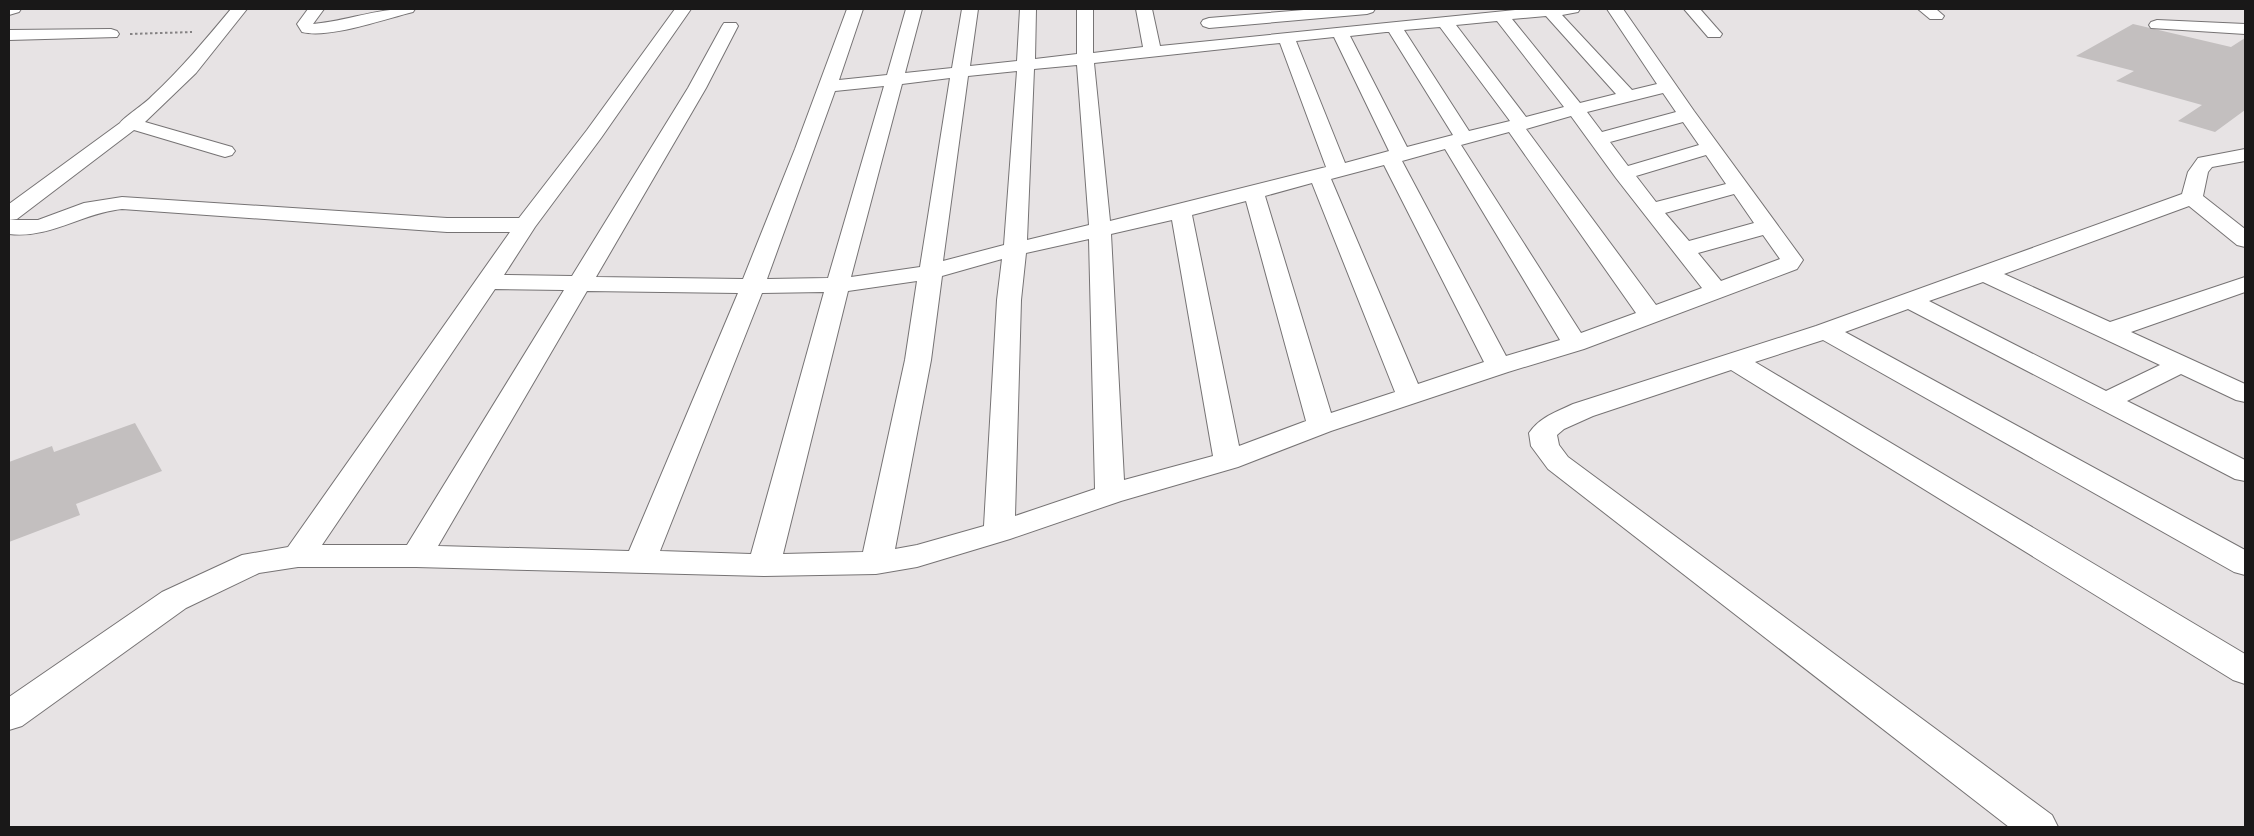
<svg xmlns="http://www.w3.org/2000/svg" width="2254" height="836" font-family="Cabin,sans-serif">
<style>
.building{fill:#c3bfbf}
.lines{fill:none;stroke-linecap:round;stroke-linejoin:round}
.minor-casing{stroke:#767374;stroke-width:2}
.path{stroke:#858283;stroke-width:2;stroke-dasharray:2.5 2.5;stroke-linecap:butt}
.minor{fill:#fff;fill-rule:evenodd}
</style>
<rect width="100%" height="100%" fill="#e7e3e4"/>
<g class="building">
<path d="M 2133,24 L 2231,47 L 2245,38 L 2245,110 L 2215,132 L 2178,121 L 2202,105 L 2116,81 L 2134,71 L 2076,56 Z"/>
<path d="M 135,423 L 162,471 L 76,504 L 80,515 L 9,542 L 9,462 L 52,446 L 54,452 Z"/>
</g>
<g class="lines">
<g class="minor-casing">
<g id="minor">
<path d="M 9,9 L 21,9 L 19,12 L 9,15 Z"/>
<path d="M 231,9 L 247,9 L 196,73 L 145,122 L 232,147 L 235,151 L 232,155 L 225,157 L 218,155 L 134,130 L 17,219 L 9,220 L 38,220 L 84,203 L 122,197 L 447,218 L 519,218 L 587,130 L 675,9 L 691,9 L 601,138 L 535,227 L 504,275 L 572,276 L 688,88 L 722,26 L 724,23 L 736,23 L 738,26 L 706,88 L 596,277 L 743,279 L 795,149 L 847,9 L 863,9 L 839,80 L 887,75 L 906,9 L 922,9 L 905,73 L 952,68 L 962,9 L 978,9 L 970,66 L 1017,61 L 1020,9 L 1036,9 L 1035,59 L 1077,54 L 1077,9 L 1093,9 L 1093,53 L 1143,47 L 1136,9 L 1152,9 L 1160,46 L 1525,9 L 1580,9 L 1578,12 L 1562,15 L 1632,90 L 1657,84 L 1607,9 L 1623,9 L 1694,111 L 1803,260 L 1797,269 L 1584,349 L 1508,372 L 1331,431 L 1238,467 L 1121,501 L 1010,539 L 917,567 L 876,574 L 764,576 L 416,567 L 298,567 L 259,573 L 186,608 L 22,726 L 9,730 L 9,697 L 162,592 L 242,555 L 288,547 L 510,232 L 447,232 L 122,209 C 82,213 50,239 9,234 L 9,204 L 120,123 C 124,117 145,104 152,96 C 181,69 206,39 231,9 ZM 1546,16 L 1616,94 L 1580,103 L 1512,19 ZM 1497,21 L 1564,107 L 1526,117 L 1456,25 ZM 1440,27 L 1510,121 L 1469,131 L 1404,30 ZM 1386,32 L 1389,32 L 1453,135 L 1407,147 L 1350,36 ZM 1334,37 L 1389,151 L 1345,163 L 1296,41 ZM 1280,43 L 1326,167 L 1110,221 L 1094,63 ZM 1077,65 L 1089,225 L 1027,240 L 1034,69 ZM 1017,71 L 1004,245 L 943,261 L 968,76 ZM 950,78 L 920,267 L 851,277 L 902,84 ZM 884,86 L 828,278 L 767,279 L 835,91 ZM 1663,93 L 1676,112 L 1602,132 L 1587,112 ZM 1571,116 L 1616,178 L 1702,288 L 1656,305 L 1526,129 ZM 1683,122 L 1699,145 L 1628,166 L 1610,142 ZM 1509,132 L 1636,313 L 1581,333 L 1461,145 ZM 1445,149 L 1560,340 L 1506,356 L 1402,161 ZM 1706,155 L 1726,184 L 1656,202 L 1636,176 ZM 1384,165 L 1484,362 L 1418,384 L 1331,179 ZM 1312,183 L 1395,392 L 1331,413 L 1265,196 ZM 1734,194 L 1754,223 L 1689,241 L 1665,213 ZM 1246,201 L 1306,421 L 1239,446 L 1192,215 ZM 1172,220 L 1213,456 L 1124,480 L 1111,234 ZM 1763,235 L 1780,259 L 1721,281 L 1698,253 ZM 1089,239 L 1095,489 L 1015,516 L 1021,300 L 1026,253 ZM 1002,259 L 997,300 L 984,526 L 917,545 L 895,549 L 931,360 L 942,276 ZM 917,281 L 905,360 L 863,552 L 783,554 L 848,291 ZM 495,289 L 564,290 L 407,545 L 322,545 ZM 587,291 L 738,293 L 629,551 L 438,546 ZM 824,292 L 751,554 L 660,551 L 762,293 Z"/>
<path d="M 308,9 L 324,9 L 313,24 C 348,21 380,7 415,9 L 413,12 C 384,19 329,39 302,32 L 297,24 Z"/>
<path d="M 1316,9 L 1375,9 L 1373,12 L 1367,14 L 1209,28 L 1203,26 L 1201,23 L 1203,20 L 1209,18 Z"/>
<path d="M 1684,9 L 1700,9 L 1722,34 L 1720,37 L 1708,37 Z"/>
<path d="M 1918,9 L 1936,9 L 1944,16 L 1942,19 L 1930,19 Z"/>
<path d="M 2157,20 L 2245,24 L 2245,34 L 2151,28 L 2149,25 L 2151,22 Z"/>
<path d="M 111,29 L 117,31 L 119,34 L 117,37 L 9,40 L 9,30 Z"/>
<path d="M 2245,149 L 2245,161 L 2212,167 L 2208,172 L 2203,196 L 2245,229 L 2245,247 L 2237,245 L 2189,206 L 2004,274 L 2110,322 L 2245,277 L 2245,292 L 2131,332 L 2245,384 L 2245,402 L 2236,400 L 2181,374 L 2127,401 L 2245,460 L 2245,481 L 2235,479 L 1908,309 L 1845,332 L 2245,550 L 2245,575 L 2234,572 L 1823,340 L 1755,362 L 2245,654 L 2245,684 L 2233,680 L 1731,370 L 1593,416 L 1564,429 L 1557,435 L 1559,445 L 1568,457 L 2052,815 L 2058,827 L 2009,827 L 1548,469 L 1531,446 L 1529,433 C 1540,417 1556,412 1573,404 L 1816,326 L 2182,194 L 2188,172 L 2198,158 ZM 1983,282 L 2160,365 L 2106,391 L 1929,301 Z"/>
</g>
</g>
<path class="path" d="M 130,34 L 192,32"/>
<use href="#minor" class="minor"/>
</g>
<rect width="2254" height="836" fill="none" stroke="#191818" stroke-width="20"/>
</svg>
